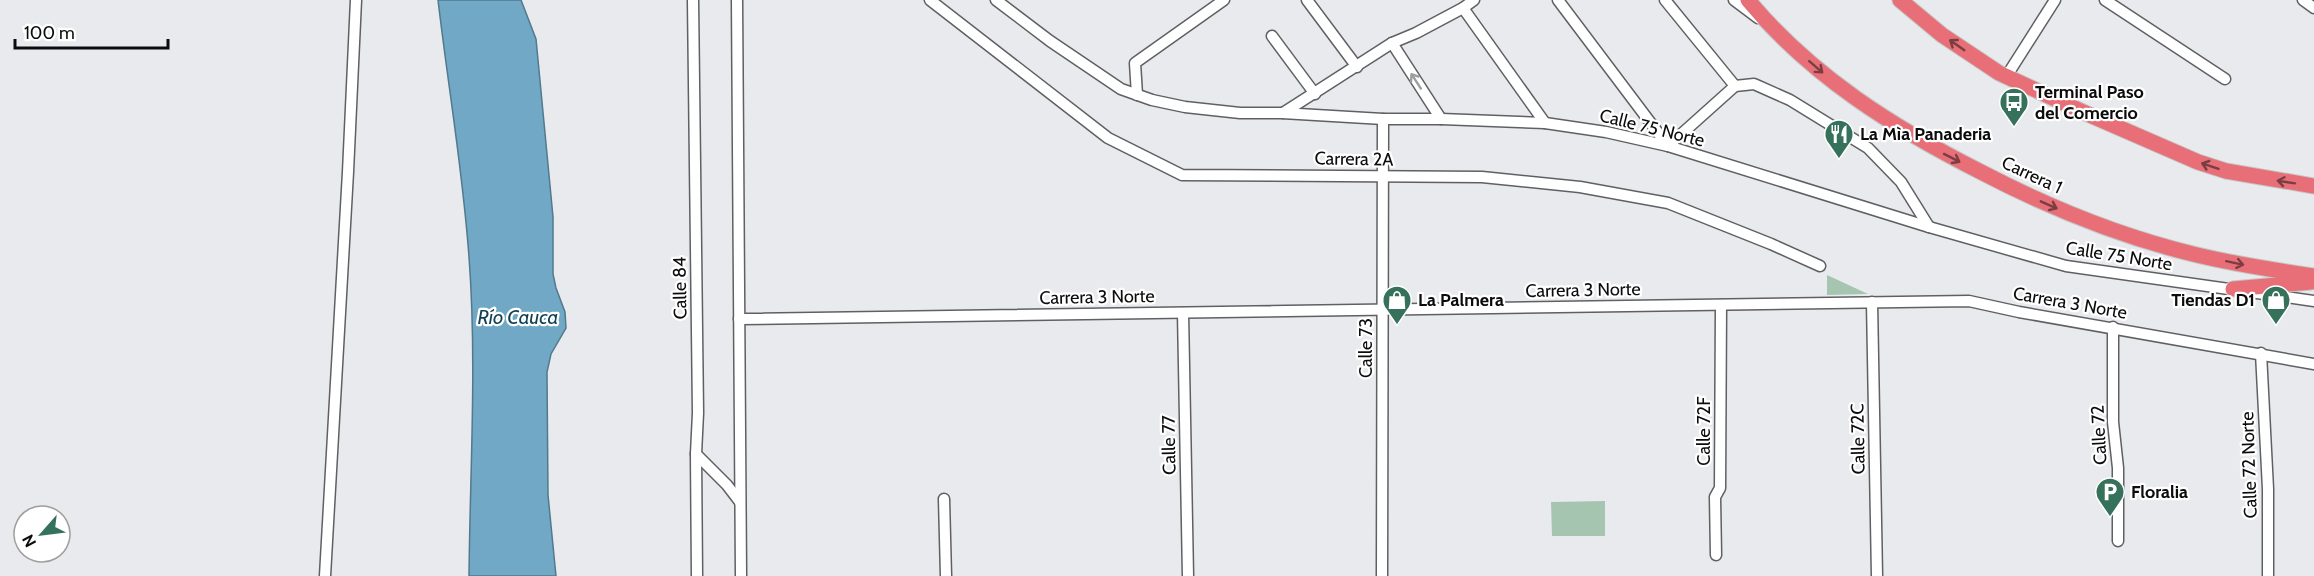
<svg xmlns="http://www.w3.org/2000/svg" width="2314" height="576" font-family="Cabin,sans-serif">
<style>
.green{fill:#a6c5b1}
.water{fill:#70a8c5;stroke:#52798e;stroke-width:1.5}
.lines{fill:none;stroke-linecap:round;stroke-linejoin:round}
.minor-casing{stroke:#5e6062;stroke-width:13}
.highway-casing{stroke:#c5c5c5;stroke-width:17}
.minor{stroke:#fff;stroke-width:10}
.highway{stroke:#e86f77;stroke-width:15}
.oneway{stroke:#7a3e42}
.oneway2{stroke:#9e9e9e}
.labels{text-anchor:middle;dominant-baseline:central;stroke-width:4.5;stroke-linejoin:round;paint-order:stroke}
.poi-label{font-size:18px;font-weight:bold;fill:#0c0c0d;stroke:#fff;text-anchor:start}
.street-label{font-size:18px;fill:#0c0c0d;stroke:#fff}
.water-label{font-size:20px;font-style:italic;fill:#124156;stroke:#fff}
</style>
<rect width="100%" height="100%" fill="#e9eaed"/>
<g class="green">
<path d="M 1827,275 L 1868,294 L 1827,295 Z"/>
<path d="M 1605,501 L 1605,536 L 1552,536 L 1551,502 Z"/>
</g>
<path class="water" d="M 438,0 L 521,0 L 536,39 L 553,217 L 553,274 L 556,288 L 565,312 L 566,328 L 551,354 L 547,372 L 548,495 L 556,576 L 469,576 C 470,470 477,363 469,257 C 463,171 448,86 438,0 Z"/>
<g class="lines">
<g class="minor-casing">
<g id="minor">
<path d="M 693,0 L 698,413 L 696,454 L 697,576"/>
<path d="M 737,0 L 741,576"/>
<path d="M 930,0 L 1108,138 L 1182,175 L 1482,177 L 1580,187 L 1668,203 L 1771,244 L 1820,266"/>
<path d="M 996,0 L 1050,41 L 1121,89 L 1152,100 L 1185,107 L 1240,113 L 1282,113 L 1383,119 L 1441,119 L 1545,123 L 1606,132 L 1668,146 L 1929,227 L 2066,266 L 2314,301"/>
<path d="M 1307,0 L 1357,67"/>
<path d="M 1558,0 L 1668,146 L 1735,86"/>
<path d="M 1665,0 L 1735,86"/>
<path d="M 1734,0 L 1758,18"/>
<path d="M 2105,0 L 2225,79"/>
<path d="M 2303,0 L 2314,8"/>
<path d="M 1463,8 L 1545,123"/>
<path d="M 1272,36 L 1315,94"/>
<path d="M 1392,43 L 1441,119"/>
<path d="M 2006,77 L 2055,0"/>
<path d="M 1735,86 L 1754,84 L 1790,100 L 1868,148 L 1901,182 L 1929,227"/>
<path d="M 1137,95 L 1135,63 L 1224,0"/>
<path d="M 1283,113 L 1392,43 L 1416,33 L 1463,8 L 1474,0"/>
<path d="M 1872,302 L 1877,576"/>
<path d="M 1183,313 L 1188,576"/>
<path d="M 739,319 L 1969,301 L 2019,312 L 2314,364"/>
<path d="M 2113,327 L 2113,422 L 2118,468 L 2118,541"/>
<path d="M 2261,353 L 2268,489 L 2268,576"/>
<path d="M 696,454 L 727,485 L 740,502"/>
<path d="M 944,499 L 946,576"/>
<path d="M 1716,555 L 1715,497 L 1720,488 L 1721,305"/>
<path d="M 325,576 L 348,172 L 356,0"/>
<path d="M 1382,576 L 1383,119"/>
</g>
</g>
<g class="highway-casing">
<g id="highway">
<path d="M 1748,0 C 1811,76 1894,128 1981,172 C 2048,207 2119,236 2193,254 C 2233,264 2273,270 2314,276"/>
<path d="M 1900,0 L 1942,35 L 1999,73 L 2083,112 L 2198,162 L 2226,171 L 2314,186"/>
<path d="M 2233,289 L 2311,282"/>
</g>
</g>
<use href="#minor" class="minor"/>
<use href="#highway" class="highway"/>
</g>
<defs><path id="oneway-shaft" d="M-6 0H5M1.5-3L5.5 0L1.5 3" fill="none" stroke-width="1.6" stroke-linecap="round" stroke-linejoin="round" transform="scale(1.5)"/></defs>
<g class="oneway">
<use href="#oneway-shaft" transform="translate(1957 45) rotate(-145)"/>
<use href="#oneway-shaft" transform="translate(1816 67) rotate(41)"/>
<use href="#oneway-shaft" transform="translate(1952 158) rotate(27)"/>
<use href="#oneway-shaft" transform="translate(2210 166) rotate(-161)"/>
<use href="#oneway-shaft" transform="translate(2286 182) rotate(-171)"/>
<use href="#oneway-shaft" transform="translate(2049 205) rotate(24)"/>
<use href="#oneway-shaft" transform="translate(2235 263) rotate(12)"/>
</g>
<use class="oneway2" href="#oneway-shaft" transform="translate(1416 81) rotate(-123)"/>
<defs>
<g id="bus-pin" transform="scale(1.5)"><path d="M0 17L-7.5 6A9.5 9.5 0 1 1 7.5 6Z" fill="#35715b" stroke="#fff"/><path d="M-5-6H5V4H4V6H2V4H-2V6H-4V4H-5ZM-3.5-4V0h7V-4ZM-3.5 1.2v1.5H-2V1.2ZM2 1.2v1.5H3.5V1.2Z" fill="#fff"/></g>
<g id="restaurant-pin" transform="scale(1.5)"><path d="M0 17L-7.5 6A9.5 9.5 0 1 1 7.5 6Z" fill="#35715b" stroke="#fff"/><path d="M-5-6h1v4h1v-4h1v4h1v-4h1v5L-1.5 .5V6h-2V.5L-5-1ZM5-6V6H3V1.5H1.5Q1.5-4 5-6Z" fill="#fff"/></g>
<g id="shop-pin" transform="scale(1.5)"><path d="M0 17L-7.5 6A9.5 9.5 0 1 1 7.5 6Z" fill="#35715b" stroke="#fff"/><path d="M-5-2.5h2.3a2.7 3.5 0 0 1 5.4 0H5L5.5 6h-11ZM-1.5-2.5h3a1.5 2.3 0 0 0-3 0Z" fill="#fff"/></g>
<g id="parking-pin" transform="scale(1.5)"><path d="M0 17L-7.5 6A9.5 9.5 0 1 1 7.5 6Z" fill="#35715b" stroke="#fff"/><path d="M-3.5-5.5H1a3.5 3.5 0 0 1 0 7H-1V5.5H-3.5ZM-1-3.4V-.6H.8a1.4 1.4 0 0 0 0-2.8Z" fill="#fff"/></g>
</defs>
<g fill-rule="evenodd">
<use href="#bus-pin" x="2014" y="102"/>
<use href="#restaurant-pin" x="1839" y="134"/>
<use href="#shop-pin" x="1397" y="300"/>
<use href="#shop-pin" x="2276" y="300"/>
<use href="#parking-pin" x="2110" y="492"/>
</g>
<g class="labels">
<g class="poi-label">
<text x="2035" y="92">Terminal Paso<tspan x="2035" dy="21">del Comercio</tspan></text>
<text x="1860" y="134">La Mìa Panaderia</text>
<text x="1418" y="300">La Palmera</text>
<text x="2255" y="300" text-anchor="end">Tiendas D1</text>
<text x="2131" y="492">Floralia</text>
</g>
<g class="street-label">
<text transform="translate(1652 128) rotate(14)">Calle 75 Norte</text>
<text transform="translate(1354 159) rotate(1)">Carrera 2A</text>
<text transform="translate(2032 175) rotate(25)">Carrera 1</text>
<text transform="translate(2119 256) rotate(9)">Calle 75 Norte</text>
<text transform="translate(680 288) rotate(-91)">Calle 84</text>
<text transform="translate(1583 290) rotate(-1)">Carrera 3 Norte</text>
<text transform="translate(1097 297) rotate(-1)">Carrera 3 Norte</text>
<text transform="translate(2070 303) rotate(10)">Carrera 3 Norte</text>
<text transform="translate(1366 348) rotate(-90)">Calle 73</text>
<text transform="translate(1704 431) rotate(-90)">Calle 72F</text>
<text transform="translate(2099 435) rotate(-93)">Calle 72</text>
<text transform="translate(1858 439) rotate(-91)">Calle 72C</text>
<text transform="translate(1169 445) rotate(-91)">Calle 77</text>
<text transform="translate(2249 465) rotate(-92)">Calle 72 Norte</text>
</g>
<g class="water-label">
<text x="518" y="317">Río Cauca</text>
</g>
</g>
<g transform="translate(42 534) rotate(242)"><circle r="28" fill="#ffffff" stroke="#9e9e9e" stroke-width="1.5"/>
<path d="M0-4.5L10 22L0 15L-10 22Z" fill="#35715b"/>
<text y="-9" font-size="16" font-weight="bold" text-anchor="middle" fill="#0c0c0d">N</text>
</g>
<path d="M15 39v9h153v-9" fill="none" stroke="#0c0c0d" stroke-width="3"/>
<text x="24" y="39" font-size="18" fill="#0c0c0d" stroke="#ffffff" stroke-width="4.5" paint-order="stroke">100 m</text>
</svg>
